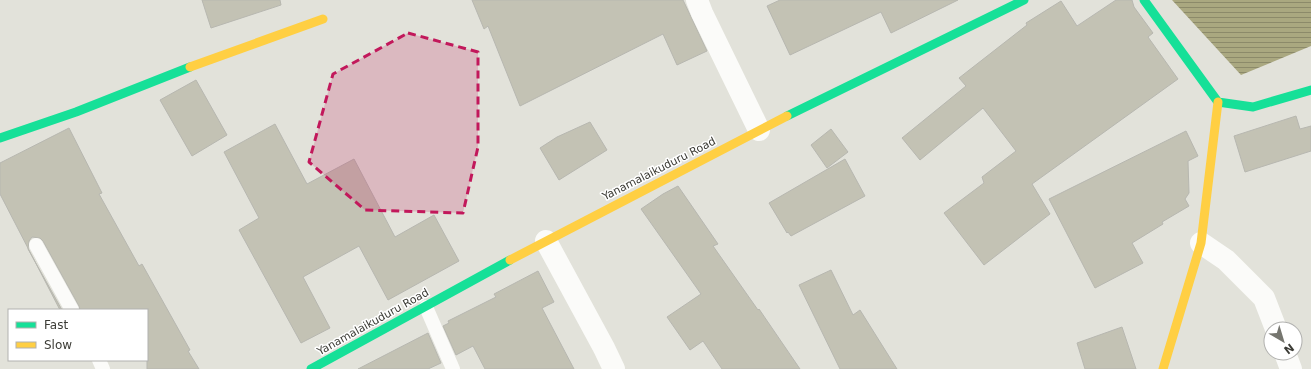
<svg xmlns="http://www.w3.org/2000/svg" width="1311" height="369" font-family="'DejaVu Sans',sans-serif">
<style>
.water{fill:url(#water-rules)}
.building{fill:#c3c2b4;stroke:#b7b7b0}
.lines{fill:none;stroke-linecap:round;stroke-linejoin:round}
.lane{stroke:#fbfbf9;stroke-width:14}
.street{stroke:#fbfbf9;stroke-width:22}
.fast{stroke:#16e098;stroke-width:9}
.slow{stroke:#ffcf43;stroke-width:9}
.marked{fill:#c2185b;fill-opacity:0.2;stroke:#c2185b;stroke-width:3;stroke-dasharray:8 5;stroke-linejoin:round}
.labels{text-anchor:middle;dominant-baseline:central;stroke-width:3;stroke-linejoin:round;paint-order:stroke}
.street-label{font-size:11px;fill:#3c3c36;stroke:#fff}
</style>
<defs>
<pattern id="water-rules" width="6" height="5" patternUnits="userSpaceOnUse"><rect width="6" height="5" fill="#aaa880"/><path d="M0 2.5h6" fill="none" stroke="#8c8a6a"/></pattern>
</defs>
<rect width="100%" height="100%" fill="#e2e2da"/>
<path class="water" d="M 1172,0 L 1311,0 L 1311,46 L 1241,75 Z"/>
<g class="building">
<path d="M 202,0 L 280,0 L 281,5 L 211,28 Z"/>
<path d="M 472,0 L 683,0 L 707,51 L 677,65 L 663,34 L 520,106 L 488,26 L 484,29 Z"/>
<path d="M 780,0 L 958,0 L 891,33 L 881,12 L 790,55 L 767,6 Z"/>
<path d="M 1116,0 L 1132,0 L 1134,7 L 1153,33 L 1148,37 L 1178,79 L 1032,184 L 1050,214 L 984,265 L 944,213 L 984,183 L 982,177 L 1016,151 L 983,108 L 920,160 L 902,138 L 966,86 L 959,78 L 1027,25 L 1026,23 L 1061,1 L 1077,26 Z"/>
<path d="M 196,80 L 227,135 L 192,156 L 160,100 Z"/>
<path d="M 1296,116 L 1300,129 L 1311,126 L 1311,151 L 1245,172 L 1234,136 Z"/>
<path d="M 590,122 L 607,150 L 559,180 L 540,148 L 557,137 Z"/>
<path d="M 275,124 L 307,184 L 354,159 L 395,237 L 434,215 L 459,261 L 388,300 L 359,246 L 303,277 L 330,328 L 301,343 L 239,230 L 259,218 L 224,152 Z"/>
<path d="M 69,128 L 102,193 L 99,194 L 139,266 L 142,264 L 190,350 L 188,351 L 199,369 L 147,369 L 147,310 L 80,310 L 79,306 L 43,241 L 40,238 L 32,237 L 29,241 L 28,249 L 62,310 L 60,310 L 0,194 L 0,163 Z"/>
<path d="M 831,129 L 848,152 L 827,168 L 811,145 Z"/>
<path d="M 1186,131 L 1198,156 L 1188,161 L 1189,193 L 1185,199 L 1189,206 L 1162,222 L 1163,224 L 1132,243 L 1143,263 L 1095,288 L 1049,199 Z"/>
<path d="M 845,159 L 865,196 L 791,236 L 788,232 L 787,233 L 769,203 Z"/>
<path d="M 678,186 L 718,244 L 713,246 L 758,310 L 759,309 L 800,369 L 722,369 L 703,341 L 690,350 L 667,317 L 701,294 L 641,209 L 663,194 Z"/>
<path d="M 831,270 L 853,315 L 860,310 L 897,369 L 840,369 L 799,285 Z"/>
<path d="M 538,271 L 554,302 L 542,308 L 574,369 L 485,369 L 473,346 L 456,355 L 443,326 L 449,323 L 448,321 L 496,297 L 494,294 Z"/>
<path d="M 1122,327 L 1136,369 L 1085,369 L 1077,343 Z"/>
<path d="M 428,333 L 441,363 L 428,369 L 358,369 Z"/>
</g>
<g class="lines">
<g class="lane">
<path d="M 36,245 L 72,310"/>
<path d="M 426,307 L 453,369"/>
<path d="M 99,360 L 103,369"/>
</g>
<g class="street">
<path d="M 697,0 L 702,13 L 759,130"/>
<path d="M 546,241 L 604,348 L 614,369"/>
<path d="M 1201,243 L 1226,260 L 1264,298 L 1276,329"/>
<path d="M 1285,353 L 1291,369"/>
</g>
<g class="fast">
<path d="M 1144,0 L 1218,102 L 1253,107 L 1311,90"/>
<path d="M 787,116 L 1024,0"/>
<path d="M 0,138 L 76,112 L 190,67"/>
<path d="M 311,369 L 510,260"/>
</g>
<g class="slow">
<path d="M 190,67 L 323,19"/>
<path d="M 510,260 L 787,116"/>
<path d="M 1163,369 L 1201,243 L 1218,102"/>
</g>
</g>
<path class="marked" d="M 408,33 L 478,52 L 478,147 L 463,213 L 365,210 L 309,162 L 333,74 Z"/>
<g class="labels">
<g class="street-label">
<text transform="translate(659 169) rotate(-27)">Yanamalaikuduru Road</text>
<text transform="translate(373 322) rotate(-29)">Yanamalaikuduru Road</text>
</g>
</g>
<rect x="8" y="309" width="140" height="52" fill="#ffffff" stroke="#b1b1af"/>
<rect x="16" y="322" width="20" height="6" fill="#16e098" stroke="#b1b1af"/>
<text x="44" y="329" font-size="12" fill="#3c3c36">Fast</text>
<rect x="16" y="342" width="20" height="6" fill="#ffcf43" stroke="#b1b1af"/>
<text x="44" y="349" font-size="12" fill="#3c3c36">Slow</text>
<g transform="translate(1283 341) rotate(142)"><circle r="19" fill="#ffffff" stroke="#b1b1af"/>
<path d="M0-3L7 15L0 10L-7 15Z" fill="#76766f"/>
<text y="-6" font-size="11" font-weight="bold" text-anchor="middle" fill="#3c3c36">N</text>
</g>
</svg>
